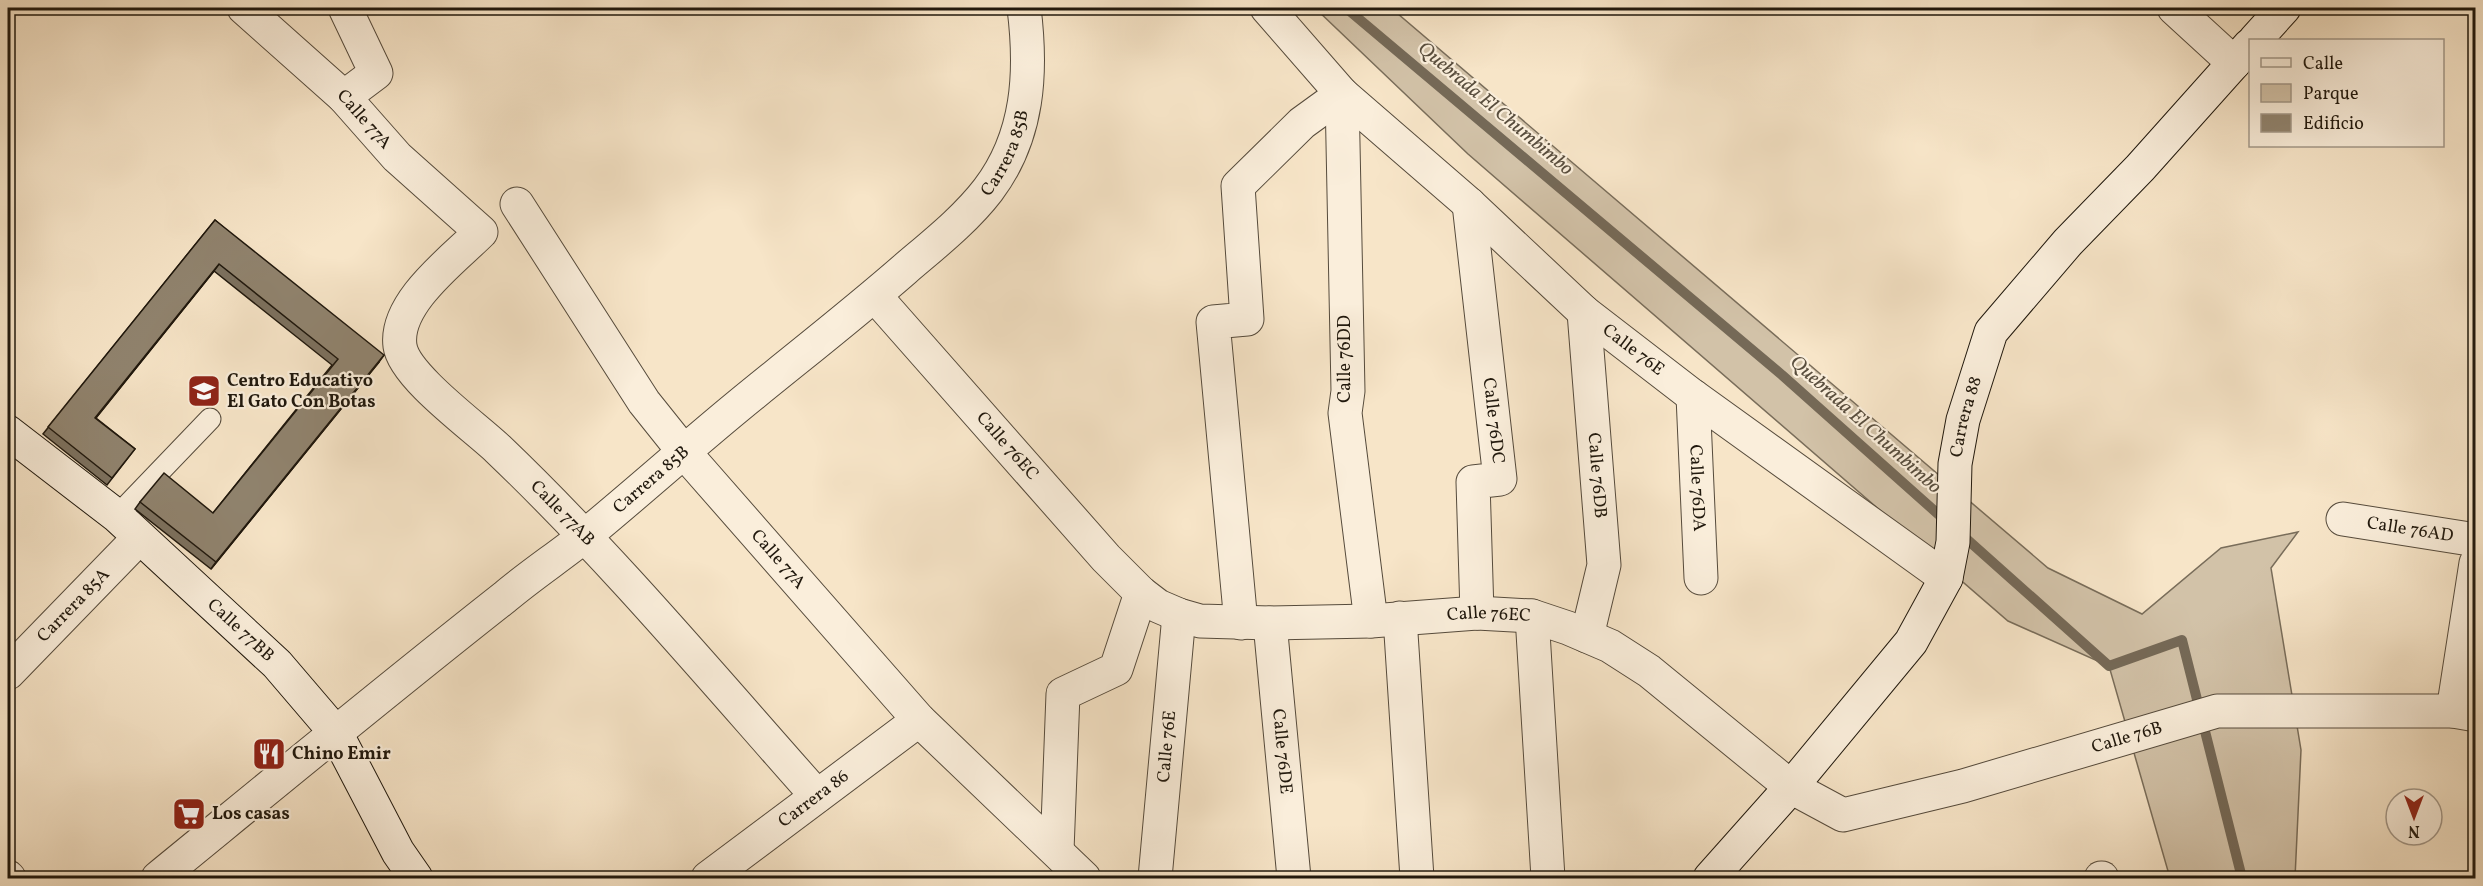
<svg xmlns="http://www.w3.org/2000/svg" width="2483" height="886" font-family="Vollkorn,serif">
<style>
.green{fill:#d2c2a8;stroke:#796d5a;stroke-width:1.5}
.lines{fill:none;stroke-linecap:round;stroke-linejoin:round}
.stream{stroke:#756957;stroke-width:10}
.lane-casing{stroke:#564b3c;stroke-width:23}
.street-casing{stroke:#564b3c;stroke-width:35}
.secondary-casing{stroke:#20180d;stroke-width:35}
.lane{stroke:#faeedb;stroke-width:21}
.street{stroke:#faeedb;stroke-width:33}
.secondary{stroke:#faeedb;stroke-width:33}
.wall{fill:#7c715f;stroke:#20180d;stroke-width:1.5}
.shaded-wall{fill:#655c4d;stroke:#20180d;stroke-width:1.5}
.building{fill:#90836e;stroke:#20180d;stroke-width:1.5}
.labels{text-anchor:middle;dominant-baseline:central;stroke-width:4.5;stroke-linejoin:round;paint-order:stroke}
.street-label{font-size:18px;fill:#20180d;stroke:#faeedb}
.poi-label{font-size:18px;font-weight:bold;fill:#20180d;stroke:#faeedb;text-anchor:start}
.water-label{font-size:20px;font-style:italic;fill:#594e3e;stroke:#faeedb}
</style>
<rect width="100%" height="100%" fill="#f7e5c8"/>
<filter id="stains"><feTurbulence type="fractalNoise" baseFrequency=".00333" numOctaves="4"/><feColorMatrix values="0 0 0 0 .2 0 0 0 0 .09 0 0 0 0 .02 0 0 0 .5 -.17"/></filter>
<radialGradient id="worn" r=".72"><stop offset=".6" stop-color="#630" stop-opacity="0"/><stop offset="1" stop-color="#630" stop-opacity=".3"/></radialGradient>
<path class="green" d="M 1315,8 L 1391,8 L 2048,568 L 2142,614 L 2221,548 L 2298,532 L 2271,568 L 2301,750 L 2295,878 L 2170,878 L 2109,666 L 2008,621 L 1468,154 Z"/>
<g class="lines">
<g class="stream">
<path d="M 1346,8 L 1782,375 L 1947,522"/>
<path d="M 1961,534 L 2109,666 L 2182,640 L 2242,878"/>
</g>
<g class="lane-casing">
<path id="lane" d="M 117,516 L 210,419"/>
</g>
<g class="street-casing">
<g id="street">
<path id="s1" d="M 244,8 L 344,97 L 397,157 L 481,232 C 454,259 394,303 400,346 C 404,376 475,427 498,449 C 612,558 713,679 817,796"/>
<path id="s2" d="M 1267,8 L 1342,94 L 1469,204 L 1584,312 L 1693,396 L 1946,578"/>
<path d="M 2174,8 L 2234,63"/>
<path d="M 1342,94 L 1348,391 L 1345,413 L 1371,621"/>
<path d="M 344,97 L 376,73 L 345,8"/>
<path id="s3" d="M 517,204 L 644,402 L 684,452 L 919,720 L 1084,878"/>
<path id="s4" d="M 1469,204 L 1500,479 L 1473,482 L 1477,613"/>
<path id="s5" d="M 875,296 L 1106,558 L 1141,593 L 1158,606 L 1179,615 L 1200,621 L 1270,623 L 1371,621 L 1477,613 L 1532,616 L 1568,628 L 1610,646 L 1649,671 L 1791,787 L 1843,815 L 1963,786 L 2217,711 L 2453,711 L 2476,715"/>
<path id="s6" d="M 1584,312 L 1604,565 L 1587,636"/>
<path id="s7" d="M 1693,396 L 1701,578"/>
<path id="s8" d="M 2343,519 L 2476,540"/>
<path d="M 1532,616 L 1548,878"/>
<path d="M 1400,618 L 1417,878"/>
<path d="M 1241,623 L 1213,322 L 1247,319 L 1238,186 L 1302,123 L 1342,94"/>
<path id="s9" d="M 1270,623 L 1294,878"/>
<path id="s10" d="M 8,673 L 139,538"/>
<path d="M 2453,711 L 2476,563"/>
<path d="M 1057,851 L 1063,694 L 1116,669 L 1141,593"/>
<path d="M 8,877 L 9,878"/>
<path id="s11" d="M 158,878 C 273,784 388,689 505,597 C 531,575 560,556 586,535 C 637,493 686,449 737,407 C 793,361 850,317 905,269 C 933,245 965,220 988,190 C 1029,136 1032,72 1024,8"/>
<path id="s12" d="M 708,878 L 919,720"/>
<path id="s13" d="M 1155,878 L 1179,615"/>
<path d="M 2101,878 L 2102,878"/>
</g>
</g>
<g class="secondary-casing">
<g id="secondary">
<path d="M 2255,40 L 2284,8"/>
<path id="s14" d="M 8,432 L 117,516 L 277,664 L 336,733 L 398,852 L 416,878"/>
<path id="s15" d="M 1710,878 L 1791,787 L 1911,642 L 1946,578 L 1953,542 L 1955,464 L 1963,420 L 1991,332 L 2068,242 L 2140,168 L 2250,45"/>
</g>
</g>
<use href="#lane" class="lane"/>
<use href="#street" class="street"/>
<use href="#secondary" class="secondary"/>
</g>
<path class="wall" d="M 215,220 L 379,362 L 211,569 L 135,509 L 140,502 L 213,513 L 332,365 L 214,271 L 96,418 L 135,449 L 107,485 L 43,434 Z"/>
<g class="shaded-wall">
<path d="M 219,264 L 214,271 L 90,425 L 95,418 Z"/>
<path d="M 384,355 L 379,362 L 211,569 L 216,562 Z"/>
</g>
<path class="building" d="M 215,220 L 384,355 L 216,562 L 140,502 L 164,473 L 213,513 L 338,359 L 219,264 L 95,418 L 135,449 L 112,478 L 48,427 Z"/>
<defs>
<g id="school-square" transform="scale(1.725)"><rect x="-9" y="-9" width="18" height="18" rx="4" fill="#8f2418" stroke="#faeedb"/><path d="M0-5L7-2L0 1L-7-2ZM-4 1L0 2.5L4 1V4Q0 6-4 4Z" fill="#fff"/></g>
<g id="restaurant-square" transform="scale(1.725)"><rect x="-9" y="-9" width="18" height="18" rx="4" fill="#8f2418" stroke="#faeedb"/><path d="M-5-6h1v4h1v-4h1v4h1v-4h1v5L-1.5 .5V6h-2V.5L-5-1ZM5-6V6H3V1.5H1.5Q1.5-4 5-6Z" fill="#fff"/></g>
<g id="supermarket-square" transform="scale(1.725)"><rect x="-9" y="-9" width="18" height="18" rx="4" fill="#8f2418" stroke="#faeedb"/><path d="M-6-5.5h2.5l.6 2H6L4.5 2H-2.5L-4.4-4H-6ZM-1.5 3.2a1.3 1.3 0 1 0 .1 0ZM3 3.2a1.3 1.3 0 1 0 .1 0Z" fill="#fff"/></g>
</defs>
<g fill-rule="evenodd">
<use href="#school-square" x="204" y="391"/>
<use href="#restaurant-square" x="269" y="754"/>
<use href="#supermarket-square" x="189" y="814"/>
</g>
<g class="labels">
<g class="street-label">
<text stroke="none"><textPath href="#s1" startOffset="164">Calle 77A</textPath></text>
<text stroke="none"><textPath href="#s11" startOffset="1120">Carrera 85B</textPath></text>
<text stroke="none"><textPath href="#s2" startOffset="502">Calle 76E</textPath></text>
<text transform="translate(1345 359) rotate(-90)">Calle 76DD</text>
<text stroke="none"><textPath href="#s15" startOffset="546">Carrera 88</textPath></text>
<text stroke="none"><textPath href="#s4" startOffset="218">Calle 76DC</textPath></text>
<text stroke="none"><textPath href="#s5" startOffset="200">Calle 76EC</textPath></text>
<text stroke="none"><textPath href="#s6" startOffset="164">Calle 76DB</textPath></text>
<text stroke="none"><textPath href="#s11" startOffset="634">Carrera 85B</textPath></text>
<text stroke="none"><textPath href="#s7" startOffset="92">Calle 76DA</textPath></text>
<text stroke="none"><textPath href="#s1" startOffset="706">Calle 77AB</textPath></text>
<text stroke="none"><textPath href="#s8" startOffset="68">Calle 76AD</textPath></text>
<text stroke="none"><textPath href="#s3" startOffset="442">Calle 77A</textPath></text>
<text stroke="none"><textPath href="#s10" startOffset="94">Carrera 85A</textPath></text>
<text stroke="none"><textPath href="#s5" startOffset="754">Calle 76EC</textPath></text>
<text stroke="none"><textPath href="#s14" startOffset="306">Calle 77BB</textPath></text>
<text stroke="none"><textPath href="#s5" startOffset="1464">Calle 76B</textPath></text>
<text stroke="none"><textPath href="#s13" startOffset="132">Calle 76E</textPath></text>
<text stroke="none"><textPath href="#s9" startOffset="129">Calle 76DE</textPath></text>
<text stroke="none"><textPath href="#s12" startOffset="132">Carrera 86</textPath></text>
</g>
<g class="poi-label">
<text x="227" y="381">Centro Educativo<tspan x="227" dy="21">El Gato Con Botas</tspan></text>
<text x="292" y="754">Chino Emir</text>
<text x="212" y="814">Los casas</text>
</g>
<g class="water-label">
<text transform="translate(1495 109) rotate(40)">Quebrada El Chumbimbo</text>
<text transform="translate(1865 425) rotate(42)">Quebrada El Chumbimbo</text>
</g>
</g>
<rect width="2483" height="886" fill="none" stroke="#f7e5c8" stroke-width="30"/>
<rect x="9" y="9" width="2465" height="868" fill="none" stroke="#20180d" stroke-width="3"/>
<rect x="15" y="15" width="2453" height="856" fill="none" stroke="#20180d" stroke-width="1.5"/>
<rect x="2249" y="39" width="195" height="108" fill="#faeedb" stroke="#a39889" stroke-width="1.5"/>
<rect x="2261" y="58" width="30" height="9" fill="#faeedb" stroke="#a39889" stroke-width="1.5"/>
<text x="2303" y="69" font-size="18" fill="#20180d">Calle</text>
<rect x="2261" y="84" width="30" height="18" fill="#d2c2a8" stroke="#a39889" stroke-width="1.5"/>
<text x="2303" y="99" font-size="18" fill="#20180d">Parque</text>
<rect x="2261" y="114" width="30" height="18" fill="#90836e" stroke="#a39889" stroke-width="1.5"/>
<text x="2303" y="129" font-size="18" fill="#20180d">Edificio</text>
<g transform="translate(2414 817) rotate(180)"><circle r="28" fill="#faeedb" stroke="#a39889" stroke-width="1.5"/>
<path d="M0-4.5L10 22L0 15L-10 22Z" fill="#8f2418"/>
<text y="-9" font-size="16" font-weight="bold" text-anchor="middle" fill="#20180d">N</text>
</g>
<rect width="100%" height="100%" filter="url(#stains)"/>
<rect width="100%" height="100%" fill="url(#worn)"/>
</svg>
